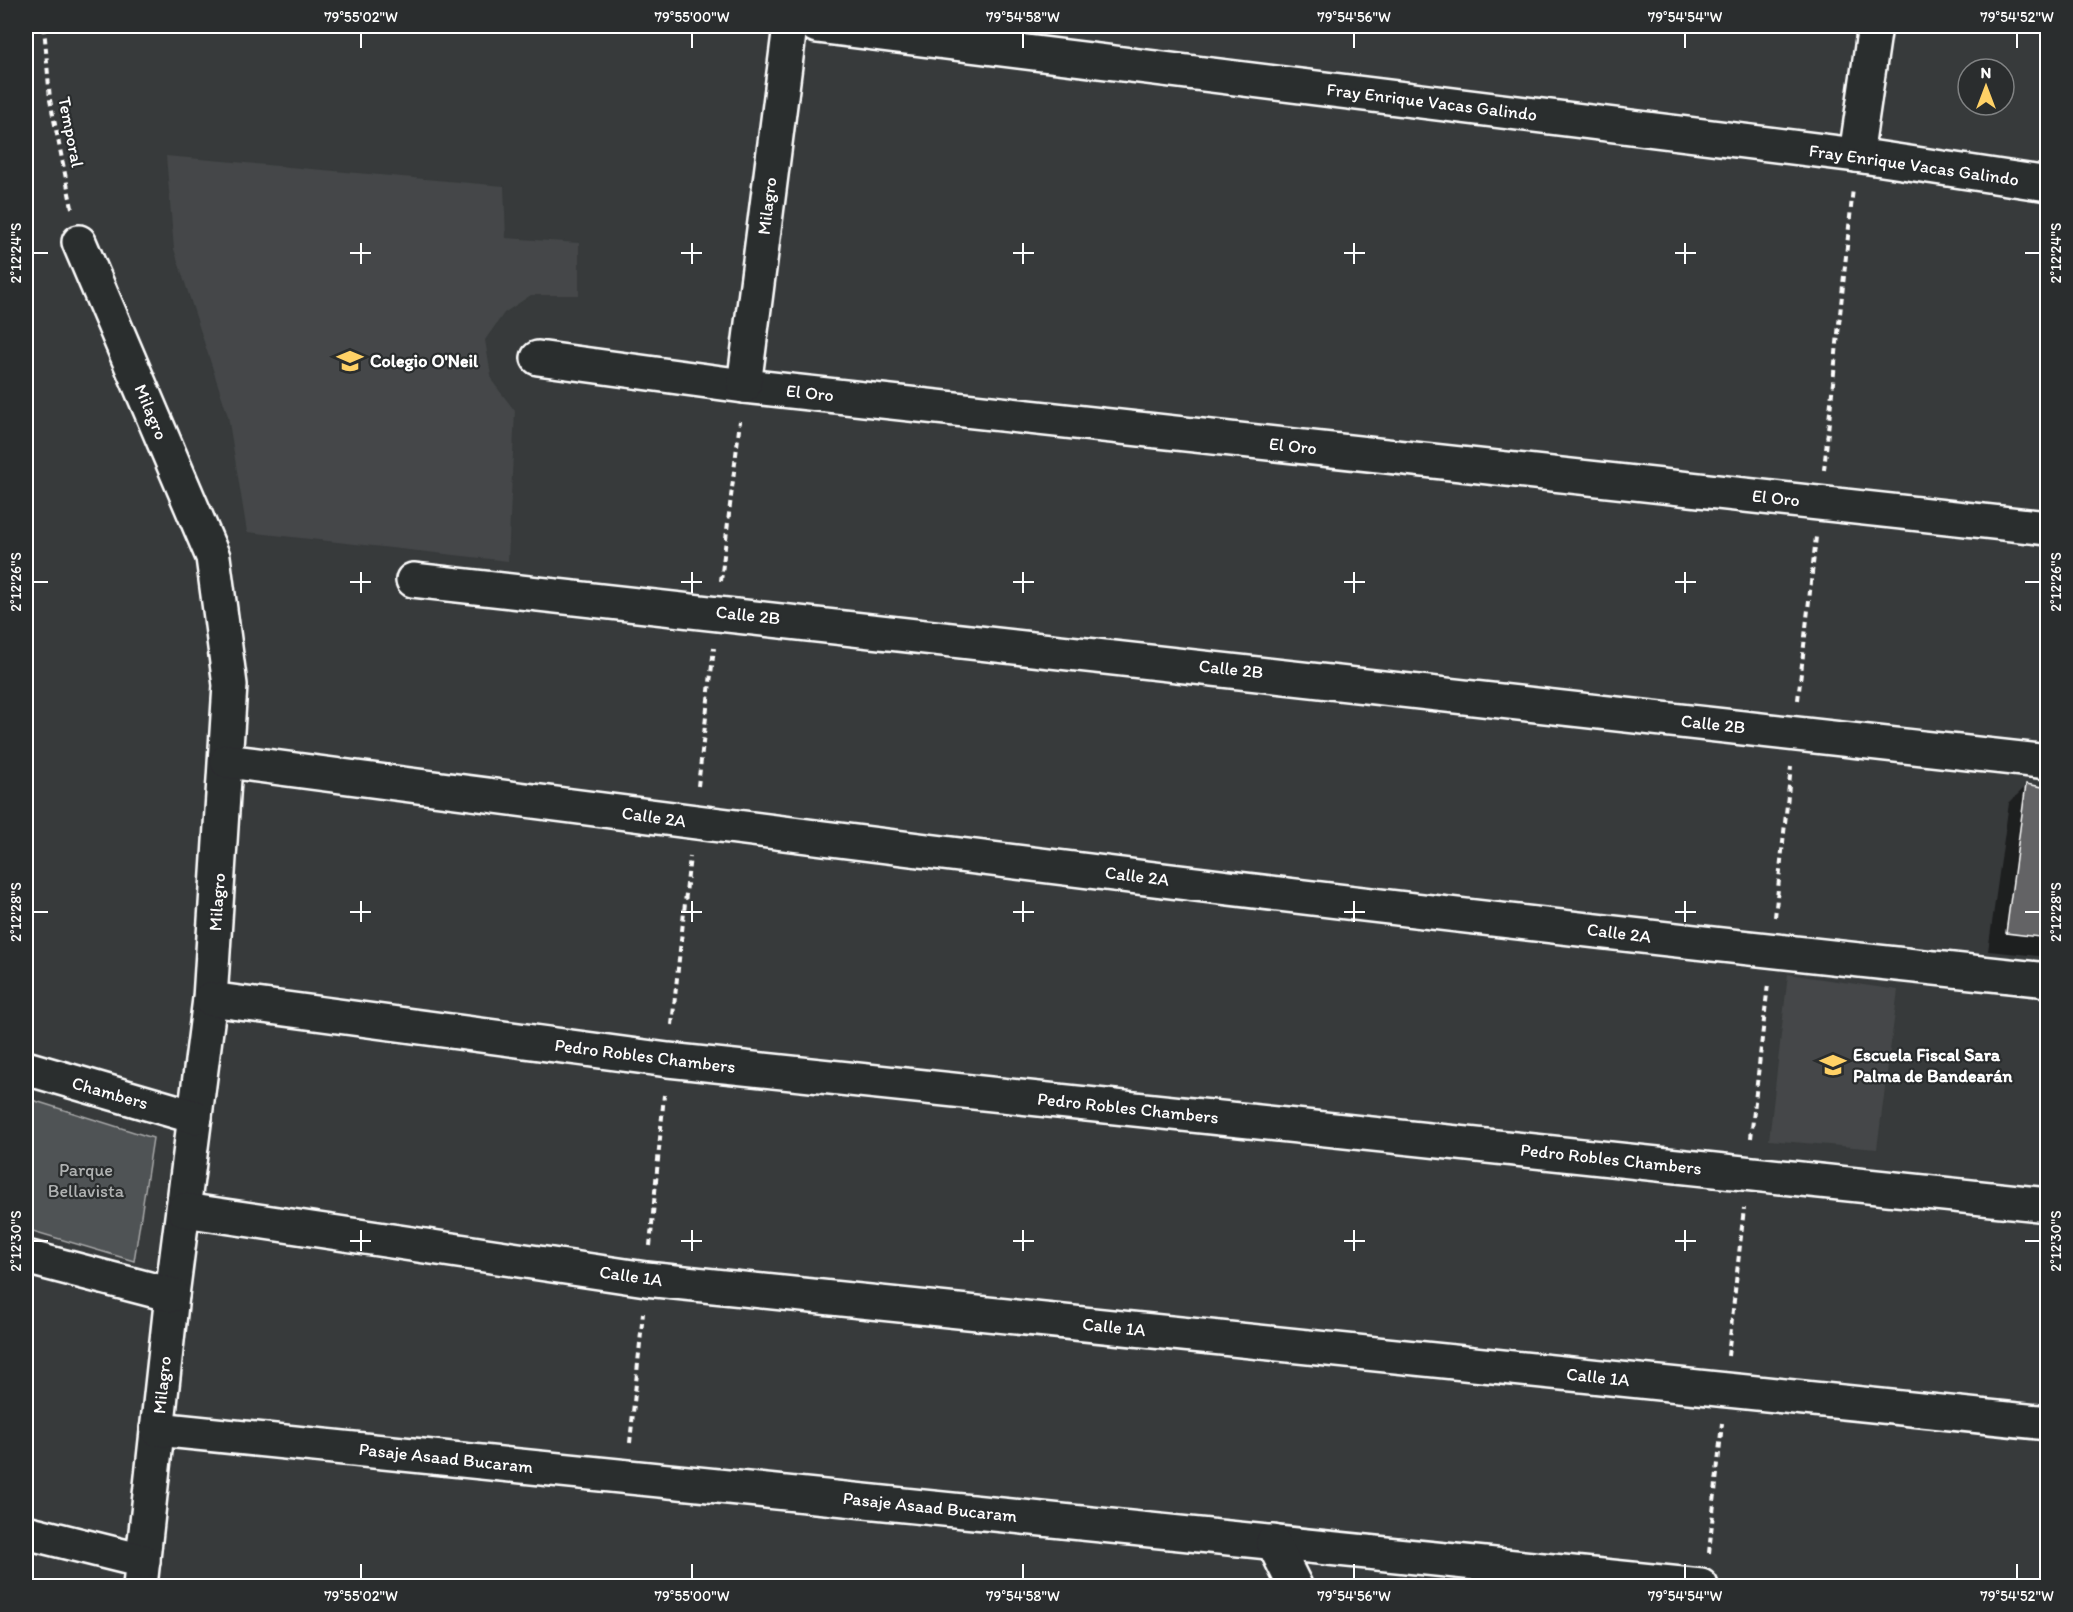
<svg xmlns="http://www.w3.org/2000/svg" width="2073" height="1612" font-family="Itim,sans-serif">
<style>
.built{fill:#444748}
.green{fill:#505354;stroke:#a8a9aa;stroke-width:1.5}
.shadow{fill:#0007}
.building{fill:#636465;stroke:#fff;stroke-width:1.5}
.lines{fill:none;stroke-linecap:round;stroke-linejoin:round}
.minor-casing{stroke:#fff;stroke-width:38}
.path{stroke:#fff;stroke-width:4;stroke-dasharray:6 4.5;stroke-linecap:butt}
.minor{stroke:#2a2d2e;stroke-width:33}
.ticks{fill:none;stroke:#fff;stroke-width:2}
.labels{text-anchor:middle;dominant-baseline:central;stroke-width:4.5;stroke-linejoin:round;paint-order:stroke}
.street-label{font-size:18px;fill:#fff;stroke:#2a2d2e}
.poi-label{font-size:18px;font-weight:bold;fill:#fff;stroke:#2a2d2e;text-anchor:start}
.park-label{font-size:18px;fill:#b0b2b2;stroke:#2a2d2e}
.neatline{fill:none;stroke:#fff;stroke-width:2}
.ticks-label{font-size:15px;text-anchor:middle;fill:#fff}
</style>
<rect width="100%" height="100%" fill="#373a3b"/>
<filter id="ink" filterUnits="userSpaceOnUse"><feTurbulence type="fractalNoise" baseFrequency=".0167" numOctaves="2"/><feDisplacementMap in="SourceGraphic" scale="12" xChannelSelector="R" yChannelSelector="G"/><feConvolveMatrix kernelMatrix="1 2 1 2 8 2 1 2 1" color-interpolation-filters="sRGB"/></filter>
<g filter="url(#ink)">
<g class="built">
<path d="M 166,156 L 504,186 L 506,238 L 579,243 L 579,295 L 531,295 L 504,313 L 485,340 L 492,381 L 515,411 L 508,561 L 247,532 L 228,416 L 174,249 Z"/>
<path d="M 1788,974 L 1898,990 L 1877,1149 L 1769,1140 Z"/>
</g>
<path class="green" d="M 26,1098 L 153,1138 L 134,1261 L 26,1229 Z"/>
<path class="shadow" d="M 2027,785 L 2048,789 L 2048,957 L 1988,951 L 2009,803 Z"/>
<path class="building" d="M 2026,784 L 2048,788 L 2048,938 L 2006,933 Z"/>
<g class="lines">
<g class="minor-casing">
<g id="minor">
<path d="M 817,26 L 1856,155 L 2048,184"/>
<path d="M 1856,155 L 1875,26"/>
<path d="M 79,242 L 213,557 L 230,685 L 210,999 L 172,1295 L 140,1586"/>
<path d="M 538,358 L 744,386 L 2048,528"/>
<path d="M 744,386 L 790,26"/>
<path d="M 413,580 L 2048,762"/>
<path d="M 227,761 C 833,841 1440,917 2048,980"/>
<path d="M 210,999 L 668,1060 L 2048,1205"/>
<path d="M 26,1068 L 195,1117"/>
<path d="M 184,1210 L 646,1279 L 2048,1423"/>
<path d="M 26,1257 L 172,1295"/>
<path d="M 157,1429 L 1701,1586"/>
<path d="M 26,1532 L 143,1561"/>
<path d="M 1273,1542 L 1295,1586"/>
</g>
</g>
<g class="path">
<path d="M 44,26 L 50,100 L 72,208"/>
<path d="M 1824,470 L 1853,188"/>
<path d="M 721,581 L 740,421"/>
<path d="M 1798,700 L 1816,537"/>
<path d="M 698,786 L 714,648"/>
<path d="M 1775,917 L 1791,767"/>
<path d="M 672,1025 L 690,856"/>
<path d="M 1751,1138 L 1768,984"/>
<path d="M 650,1246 L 664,1095"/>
<path d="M 1728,1356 L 1744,1208"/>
<path d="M 630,1443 L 643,1313"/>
<path d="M 1709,1553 L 1722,1423"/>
</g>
<use href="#minor" class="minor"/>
</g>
</g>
<path class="ticks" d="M 361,33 L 361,48M 692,33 L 692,48M 1023,33 L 1023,48M 1354,33 L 1354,48M 1685,33 L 1685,48M 2017,33 L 2017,48M 361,243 L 361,264M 692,243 L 692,264M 1023,243 L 1023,264M 1354,243 L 1354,264M 1685,243 L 1685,264M 33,253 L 48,253M 350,253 L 371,253M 681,253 L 702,253M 1013,253 L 1034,253M 1344,253 L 1365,253M 1675,253 L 1696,253M 2025,253 L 2040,253M 361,572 L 361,593M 692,572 L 692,593M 1023,572 L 1023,593M 1354,572 L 1354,593M 1685,572 L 1685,593M 33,582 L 48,582M 350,582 L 371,582M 681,582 L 702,582M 1013,582 L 1034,582M 1344,582 L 1365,582M 1675,582 L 1696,582M 2025,582 L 2040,582M 361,901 L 361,922M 692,901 L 692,922M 1023,901 L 1023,922M 1354,901 L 1354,922M 1685,901 L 1685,922M 33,912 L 48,912M 350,912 L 371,912M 681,912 L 702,912M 1013,912 L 1034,912M 1344,912 L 1365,912M 1675,912 L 1696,912M 2025,912 L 2040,912M 361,1230 L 361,1251M 692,1230 L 692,1251M 1023,1230 L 1023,1251M 1354,1230 L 1354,1251M 1685,1230 L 1685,1251M 33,1241 L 48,1241M 350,1241 L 371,1241M 681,1241 L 702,1241M 1013,1241 L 1034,1241M 1344,1241 L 1365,1241M 1675,1241 L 1696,1241M 2025,1241 L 2040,1241M 361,1564 L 361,1579M 692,1564 L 692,1579M 1023,1564 L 1023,1579M 1354,1564 L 1354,1579M 1685,1564 L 1685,1579M 2017,1564 L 2017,1579"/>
<defs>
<g id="school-bare" transform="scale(2.07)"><path d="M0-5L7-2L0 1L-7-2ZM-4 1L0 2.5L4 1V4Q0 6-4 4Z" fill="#ffd166" stroke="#2a2d2e" stroke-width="2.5" paint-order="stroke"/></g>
</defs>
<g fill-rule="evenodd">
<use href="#school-bare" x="350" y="361"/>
<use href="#school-bare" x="1833" y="1065"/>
</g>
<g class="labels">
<g class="street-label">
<text transform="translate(1432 102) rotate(7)">Fray Enrique Vacas Galindo</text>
<text transform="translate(71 132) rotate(79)">Temporal</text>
<text transform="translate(1914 165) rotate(8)">Fray Enrique Vacas Galindo</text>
<text transform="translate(767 206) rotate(-83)">Milagro</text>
<text transform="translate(810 393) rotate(6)">El Oro</text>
<text transform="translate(151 412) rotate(67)">Milagro</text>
<text transform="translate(1293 446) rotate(6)">El Oro</text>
<text transform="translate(1776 498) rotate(6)">El Oro</text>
<text transform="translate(748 615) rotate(6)">Calle 2B</text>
<text transform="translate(1231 669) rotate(6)">Calle 2B</text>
<text transform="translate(1713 724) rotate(6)">Calle 2B</text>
<text transform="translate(654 817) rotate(8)">Calle 2A</text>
<text transform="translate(1137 876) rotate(7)">Calle 2A</text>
<text transform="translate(217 902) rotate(-86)">Milagro</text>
<text transform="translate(1619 933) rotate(7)">Calle 2A</text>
<text transform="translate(645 1056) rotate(7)">Pedro Robles Chambers</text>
<text transform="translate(110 1093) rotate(16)">Chambers</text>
<text transform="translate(1128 1108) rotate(6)">Pedro Robles Chambers</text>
<text transform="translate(1611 1159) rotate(6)">Pedro Robles Chambers</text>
<text transform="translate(631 1276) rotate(8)">Calle 1A</text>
<text transform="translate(1114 1327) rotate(6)">Calle 1A</text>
<text transform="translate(1598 1377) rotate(6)">Calle 1A</text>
<text transform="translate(162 1385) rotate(-84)">Milagro</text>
<text transform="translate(446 1458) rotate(6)">Pasaje Asaad Bucaram</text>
<text transform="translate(930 1507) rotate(6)">Pasaje Asaad Bucaram</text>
</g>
<g class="poi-label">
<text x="370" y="361">Colegio O'Neil</text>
<text x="1853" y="1055">Escuela Fiscal Sara<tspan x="1853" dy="21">Palma de Bandearán</tspan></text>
</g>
<g class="park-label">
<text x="86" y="1170">Parque<tspan x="86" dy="21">Bellavista</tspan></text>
</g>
</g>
<rect width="2073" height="1612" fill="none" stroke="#2a2d2e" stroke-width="66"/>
<g transform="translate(1986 87)"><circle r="28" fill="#2a2d2e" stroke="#7f8182" stroke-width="1.5"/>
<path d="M0-4.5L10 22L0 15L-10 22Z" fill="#ffd166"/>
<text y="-9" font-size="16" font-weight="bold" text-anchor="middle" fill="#ffffff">N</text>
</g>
<rect x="33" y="33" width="2007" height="1546" class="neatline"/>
<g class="ticks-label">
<text x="361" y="22">79°55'02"W</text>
<text x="692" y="22">79°55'00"W</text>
<text x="1023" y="22">79°54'58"W</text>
<text x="1354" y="22">79°54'56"W</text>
<text x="1685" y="22">79°54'54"W</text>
<text x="2017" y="22">79°54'52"W</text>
<text transform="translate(16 253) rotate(-90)" y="5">2°12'24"S</text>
<text transform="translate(2056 253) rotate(-90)" y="5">2°12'24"S</text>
<text transform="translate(16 582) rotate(-90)" y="5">2°12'26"S</text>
<text transform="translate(2056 582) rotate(-90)" y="5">2°12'26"S</text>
<text transform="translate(16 912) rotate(-90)" y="5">2°12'28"S</text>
<text transform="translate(2056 912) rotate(-90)" y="5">2°12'28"S</text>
<text transform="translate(16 1241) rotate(-90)" y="5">2°12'30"S</text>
<text transform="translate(2056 1241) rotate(-90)" y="5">2°12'30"S</text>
<text x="361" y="1601">79°55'02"W</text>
<text x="692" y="1601">79°55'00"W</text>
<text x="1023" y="1601">79°54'58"W</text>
<text x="1354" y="1601">79°54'56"W</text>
<text x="1685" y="1601">79°54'54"W</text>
<text x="2017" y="1601">79°54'52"W</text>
</g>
</svg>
